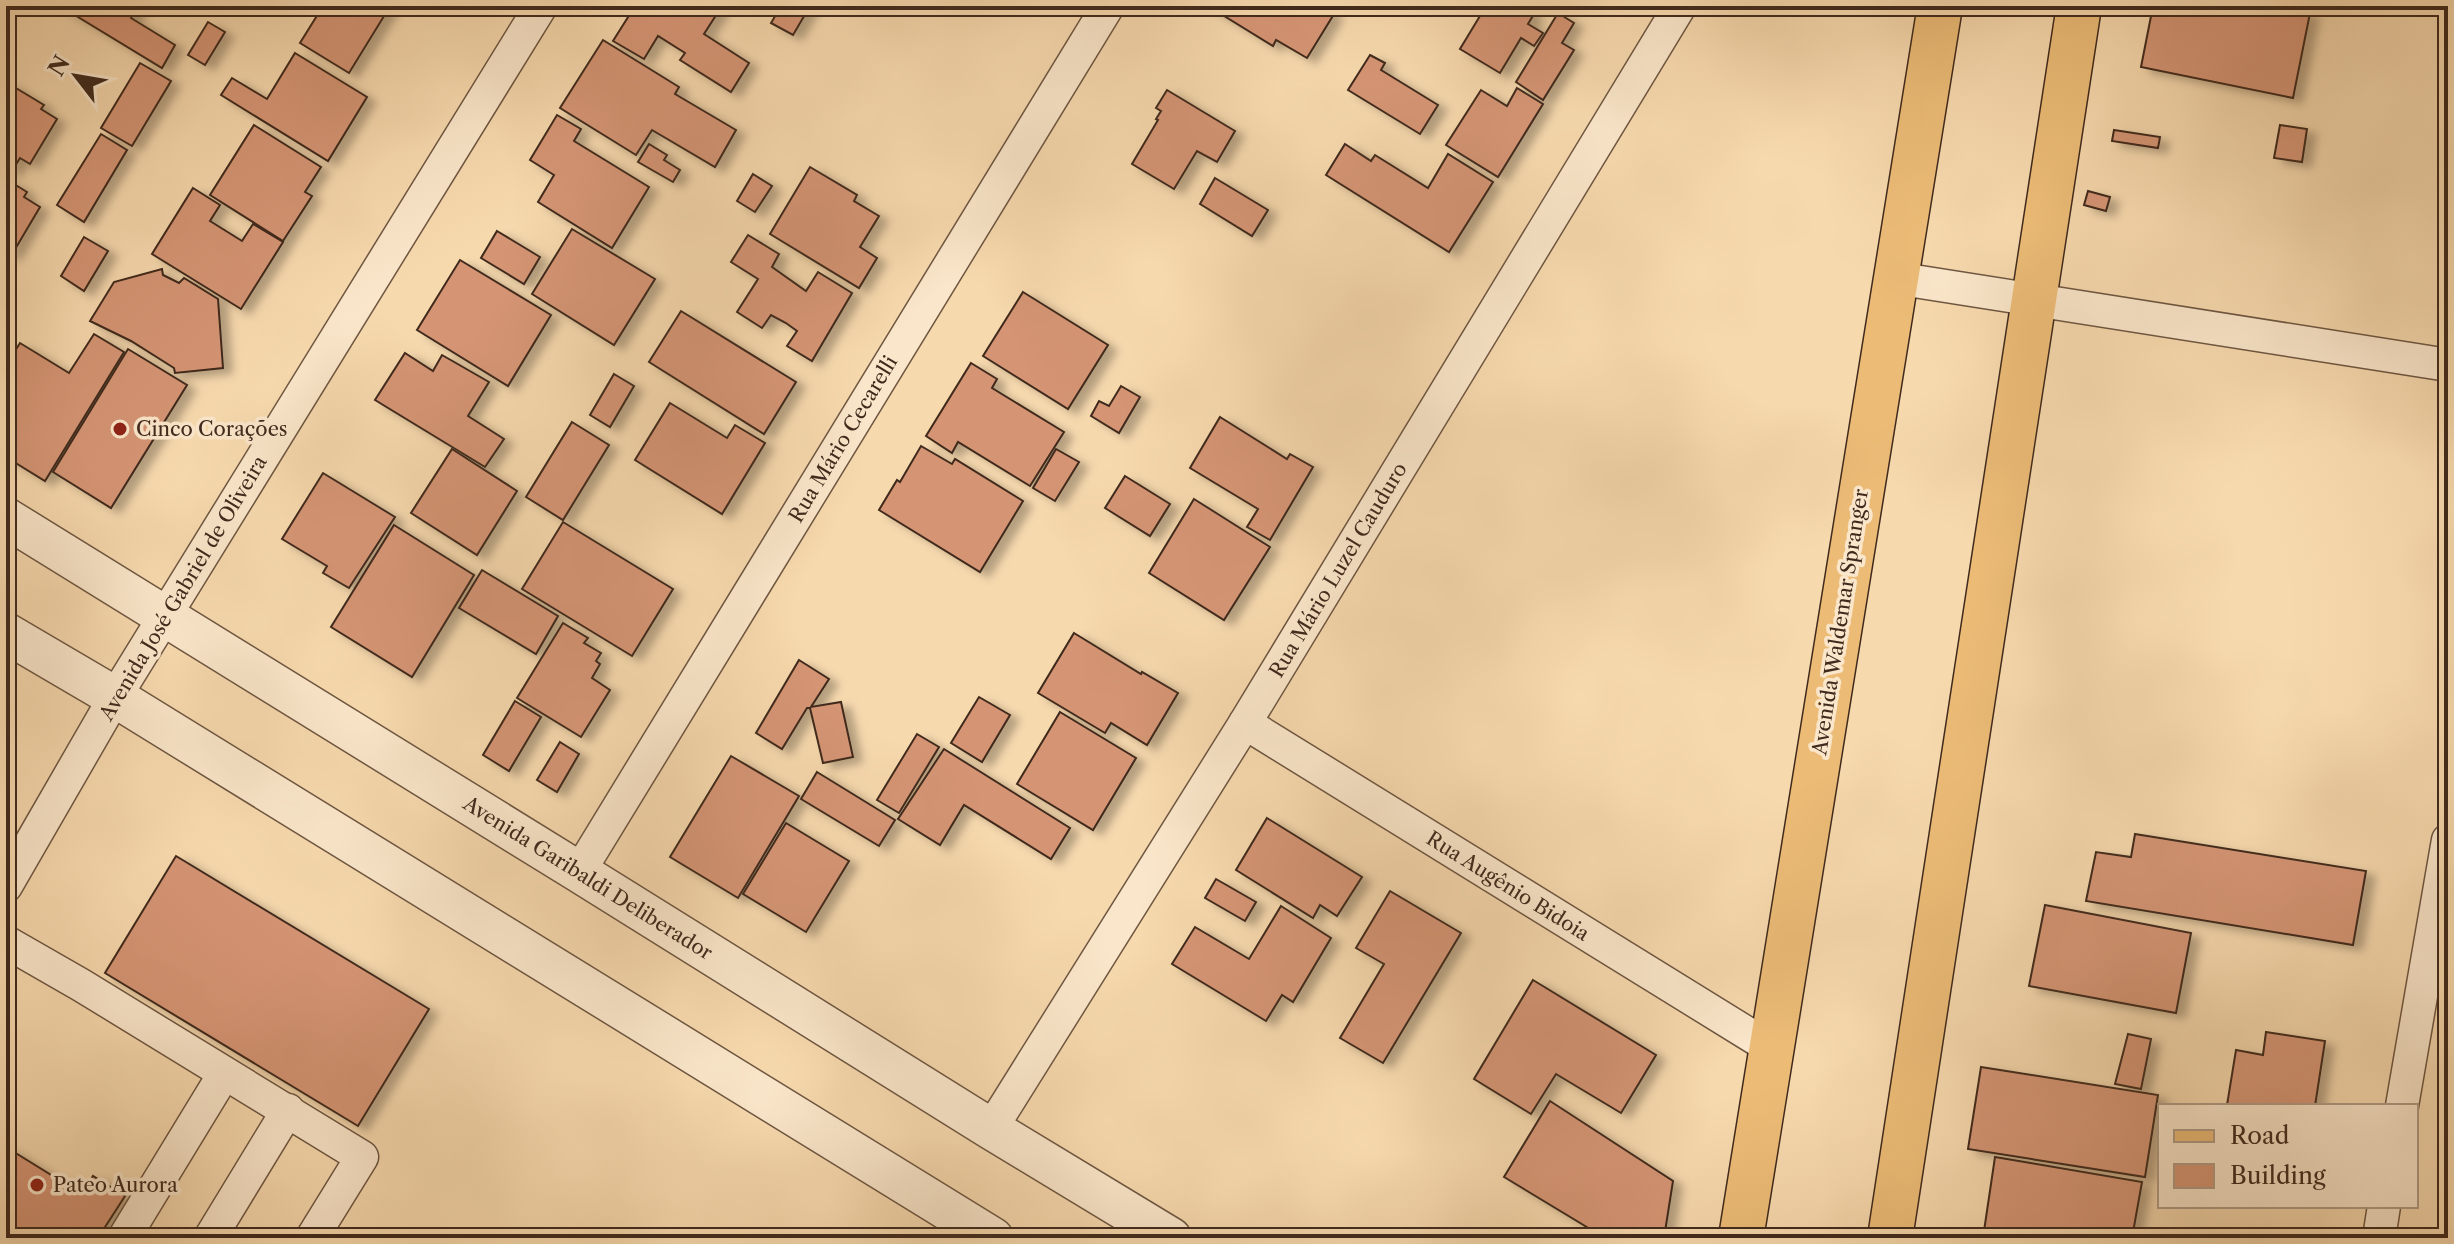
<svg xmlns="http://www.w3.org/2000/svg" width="2454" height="1244" font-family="'Libre Caslon Text',serif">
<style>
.building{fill:#d59574;stroke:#402a1d;stroke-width:2;filter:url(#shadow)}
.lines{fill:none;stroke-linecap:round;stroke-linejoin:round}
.minor-casing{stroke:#6e5641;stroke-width:35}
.tertiary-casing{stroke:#6e5641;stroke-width:43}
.primary-casing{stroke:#402a1d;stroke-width:47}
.minor{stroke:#fae6ca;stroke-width:32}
.tertiary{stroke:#fae6ca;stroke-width:40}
.primary{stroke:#ecbc77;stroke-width:44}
.poi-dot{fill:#8f2418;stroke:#fae6ca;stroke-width:3}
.labels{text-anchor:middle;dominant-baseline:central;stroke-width:7;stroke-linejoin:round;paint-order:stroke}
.poi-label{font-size:20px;fill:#402a1d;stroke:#fae6ca;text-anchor:start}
.street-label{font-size:20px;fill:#402a1d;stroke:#fae6ca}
</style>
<defs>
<filter id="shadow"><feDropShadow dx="9" dy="5" stdDeviation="4" flood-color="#0004"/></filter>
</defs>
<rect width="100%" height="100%" fill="#f7d9ae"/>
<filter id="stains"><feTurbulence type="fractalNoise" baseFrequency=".0025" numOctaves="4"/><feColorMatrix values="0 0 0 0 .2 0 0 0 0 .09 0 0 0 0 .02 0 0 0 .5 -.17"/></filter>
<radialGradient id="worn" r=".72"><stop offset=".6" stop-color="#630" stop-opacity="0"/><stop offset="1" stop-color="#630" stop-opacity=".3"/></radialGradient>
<g class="building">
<path d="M 60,6 L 138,6 L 131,18 L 175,45 L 162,68 Z"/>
<path d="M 323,6 L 385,6 L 389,8 L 349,73 L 300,43 Z"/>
<path d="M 635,6 L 715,6 L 720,9 L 704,34 L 749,63 L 731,92 L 680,60 L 685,53 L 658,36 L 644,59 L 613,41 Z"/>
<path d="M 781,6 L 810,6 L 793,35 L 771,23 Z"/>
<path d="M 1208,6 L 1321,6 L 1334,14 L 1307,58 L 1276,40 L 1273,46 Z"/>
<path d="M 1486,6 L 1520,6 L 1534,14 L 1528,24 L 1543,33 L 1534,46 L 1521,38 L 1500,73 L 1460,49 Z"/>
<path d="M 2153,6 L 2273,6 L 2310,13 L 2293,98 L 2141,67 Z"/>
<path d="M 1558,13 L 1574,23 L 1562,43 L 1574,50 L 1543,100 L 1516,82 Z"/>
<path d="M 208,22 L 225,32 L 205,65 L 188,55 Z"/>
<path d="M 603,40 L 679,87 L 675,94 L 736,130 L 715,167 L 652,130 L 636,155 L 560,108 Z"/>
<path d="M 295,53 L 367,97 L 328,161 L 221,95 L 232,78 L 267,99 Z"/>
<path d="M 1370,55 L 1385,63 L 1381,70 L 1438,105 L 1420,134 L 1348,90 Z"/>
<path d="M 140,63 L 171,81 L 132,146 L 101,128 Z"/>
<path d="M 6,82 L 44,105 L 41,109 L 57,119 L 30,164 L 20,158 L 12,171 L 6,168 Z"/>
<path d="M 1517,88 L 1543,104 L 1498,177 L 1446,145 L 1481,90 L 1507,106 Z"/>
<path d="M 1167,90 L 1235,131 L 1217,162 L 1197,151 L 1174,189 L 1132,164 L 1158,120 L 1156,119 L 1161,111 L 1156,108 Z"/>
<path d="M 557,115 L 581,129 L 574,141 L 649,187 L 612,248 L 538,202 L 554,175 L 530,160 Z"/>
<path d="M 254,125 L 321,167 L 305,192 L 312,196 L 283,241 L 210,195 Z"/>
<path d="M 2280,125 L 2307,129 L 2302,162 L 2274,158 Z"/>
<path d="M 2114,130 L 2160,137 L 2158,148 L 2112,141 Z"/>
<path d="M 101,134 L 127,150 L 84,222 L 57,205 Z"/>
<path d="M 649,144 L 667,155 L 664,160 L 680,170 L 673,182 L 638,162 Z"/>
<path d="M 1345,144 L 1371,161 L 1375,155 L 1428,188 L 1448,154 L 1493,182 L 1449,252 L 1326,175 Z"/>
<path d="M 810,167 L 857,195 L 854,201 L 879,216 L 860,247 L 877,258 L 859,288 L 770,234 Z"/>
<path d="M 753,174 L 772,186 L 755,212 L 737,201 Z"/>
<path d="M 1215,178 L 1268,210 L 1252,236 L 1200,204 Z"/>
<path d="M 6,179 L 27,192 L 24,197 L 40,207 L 11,256 L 6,252 Z"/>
<path d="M 193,188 L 220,205 L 210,221 L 242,241 L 253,224 L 283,242 L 241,309 L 152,254 Z"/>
<path d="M 2088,191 L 2110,197 L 2106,211 L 2084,205 Z"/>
<path d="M 572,229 L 655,279 L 614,345 L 532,294 Z"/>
<path d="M 497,231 L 540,257 L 524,284 L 481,258 Z"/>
<path d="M 748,235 L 779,254 L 772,267 L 806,291 L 818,272 L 852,293 L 812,361 L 787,346 L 797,331 L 786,323 L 771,315 L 762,328 L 737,312 L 758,279 L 731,262 Z"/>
<path d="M 84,237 L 108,251 L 84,291 L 61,276 Z"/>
<path d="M 460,260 L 551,315 L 508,386 L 417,330 Z"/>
<path d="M 162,269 L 163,275 L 179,283 L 184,278 L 218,299 L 223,368 L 175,373 L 174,368 L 131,341 L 90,321 L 114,282 Z"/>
<path d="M 1023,292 L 1108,345 L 1068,409 L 983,356 Z"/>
<path d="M 681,311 L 796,382 L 764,434 L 649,362 Z"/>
<path d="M 94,334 L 124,352 L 45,481 L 6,457 L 6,365 L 20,343 L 69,373 Z"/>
<path d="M 128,349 L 187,385 L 111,508 L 53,472 Z"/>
<path d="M 405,353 L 433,371 L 442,355 L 489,382 L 468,416 L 504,439 L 485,467 L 375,400 Z"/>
<path d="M 971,363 L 997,379 L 992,388 L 1064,432 L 1030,486 L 958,442 L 952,453 L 926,436 Z"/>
<path d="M 614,374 L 634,386 L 610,427 L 590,415 Z"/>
<path d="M 1121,386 L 1140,397 L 1119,433 L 1091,416 L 1099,401 L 1109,406 Z"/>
<path d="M 670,403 L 727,438 L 735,425 L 765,443 L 722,514 L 635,460 Z"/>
<path d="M 1220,417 L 1287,459 L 1290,454 L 1313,467 L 1270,540 L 1247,527 L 1258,509 L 1190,468 Z"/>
<path d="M 572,422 L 609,445 L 563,520 L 526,497 Z"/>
<path d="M 921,446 L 952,464 L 955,459 L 1023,501 L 980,572 L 879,510 L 897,480 L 900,482 Z"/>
<path d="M 452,449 L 517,491 L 477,555 L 411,513 Z"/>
<path d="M 1056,449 L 1079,462 L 1055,501 L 1033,488 Z"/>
<path d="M 323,473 L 395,517 L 349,588 L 323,573 L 327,566 L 282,539 Z"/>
<path d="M 1125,476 L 1170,504 L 1150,536 L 1105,508 Z"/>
<path d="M 1194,499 L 1270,547 L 1224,620 L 1149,573 Z"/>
<path d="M 563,522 L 673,589 L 632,656 L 522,589 Z"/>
<path d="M 394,525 L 474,575 L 412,677 L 331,627 Z"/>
<path d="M 482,570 L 558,616 L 536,654 L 459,608 Z"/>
<path d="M 563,623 L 588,638 L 584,643 L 601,653 L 596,661 L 600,664 L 592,678 L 610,690 L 581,737 L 517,698 Z"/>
<path d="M 1074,633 L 1141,674 L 1142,672 L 1178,693 L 1147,745 L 1111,723 L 1105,733 L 1038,693 Z"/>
<path d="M 799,660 L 829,679 L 811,707 L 841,702 L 853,757 L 823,763 L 810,708 L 807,708 L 782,749 L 756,733 Z"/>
<path d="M 979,697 L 1010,715 L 982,762 L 951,743 Z"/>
<path d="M 515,701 L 541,717 L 509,771 L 483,755 Z"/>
<path d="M 1060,712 L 1136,758 L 1093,830 L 1017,784 Z"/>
<path d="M 917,734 L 939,747 L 899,813 L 877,800 Z"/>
<path d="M 560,742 L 579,754 L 557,792 L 537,780 Z"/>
<path d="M 944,749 L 1070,828 L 1051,859 L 964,805 L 940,845 L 898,819 Z"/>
<path d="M 731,756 L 799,796 L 738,898 L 670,857 Z"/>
<path d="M 817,772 L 895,820 L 879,846 L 801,799 Z"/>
<path d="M 1267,818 L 1362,877 L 1337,916 L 1320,905 L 1313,918 L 1236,870 Z"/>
<path d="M 786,823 L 849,861 L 806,932 L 743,894 Z"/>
<path d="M 2135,834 L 2366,871 L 2353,945 L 2086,901 L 2096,852 L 2131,857 Z"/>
<path d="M 176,856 L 429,1009 L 358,1126 L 105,973 Z"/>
<path d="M 1216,879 L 1256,902 L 1245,921 L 1205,898 Z"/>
<path d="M 1390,891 L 1461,933 L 1383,1063 L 1340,1038 L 1384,964 L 1356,948 Z"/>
<path d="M 2045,905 L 2191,933 L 2176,1013 L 2029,986 Z"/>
<path d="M 1281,906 L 1331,938 L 1293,1002 L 1282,995 L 1266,1021 L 1172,964 L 1195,927 L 1249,959 Z"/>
<path d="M 1533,980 L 1656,1055 L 1621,1113 L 1556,1074 L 1531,1114 L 1474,1079 Z"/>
<path d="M 2266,1032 L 2325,1041 L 2315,1106 L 2227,1105 L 2236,1050 L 2263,1055 Z"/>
<path d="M 2128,1034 L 2151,1039 L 2141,1089 L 2115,1084 Z"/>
<path d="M 1981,1067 L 2158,1095 L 2145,1177 L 1968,1149 Z"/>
<path d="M 1550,1101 L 1673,1181 L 1664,1238 L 1605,1238 L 1504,1177 Z"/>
<path d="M 6,1147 L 82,1194 L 93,1176 L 125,1196 L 98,1238 L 6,1238 Z"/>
<path d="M 1995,1157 L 2142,1182 L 2132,1238 L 2017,1238 L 1984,1231 Z"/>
</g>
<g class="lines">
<g class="minor-casing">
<g id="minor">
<path d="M 1895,278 L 2448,365"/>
<path d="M 1245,723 L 1771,1048"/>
<path d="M 579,872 L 1108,6"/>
<path d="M 6,886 L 115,697 L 541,6"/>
<path d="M 6,942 L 81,985 L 362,1157 L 312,1238"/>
<path d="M 2402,1106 L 2448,840"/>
<path d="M 991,1129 L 1245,723 L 1680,6"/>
<path d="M 124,1238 L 224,1074"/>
<path d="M 210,1238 L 288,1110"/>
<path d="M 2379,1238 L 2384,1206"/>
</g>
</g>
<g class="tertiary-casing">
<g id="tertiary">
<path d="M 6,518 L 579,872 L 991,1129 L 1171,1238"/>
<path d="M 6,633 L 115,697 L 993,1238"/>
</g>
</g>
<g class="primary-casing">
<g id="primary">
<path d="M 1741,1238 L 1940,6"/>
<path d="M 1890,1238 L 2079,6"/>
</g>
</g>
<use href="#minor" class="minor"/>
<use href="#tertiary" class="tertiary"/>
<use href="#primary" class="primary"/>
</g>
<g class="poi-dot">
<circle cx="120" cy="429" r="8"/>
<circle cx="37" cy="1185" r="8"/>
</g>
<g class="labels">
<g class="poi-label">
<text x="136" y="429">Cinco Corações</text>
<text x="53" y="1185">Pateo Aurora</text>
</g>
<g class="street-label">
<text transform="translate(843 439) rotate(-59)">Rua Mário Cecarelli</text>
<text transform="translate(1338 570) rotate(-59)">Rua Mário Luzel Cauduro</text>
<text transform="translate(183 588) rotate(-59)">Avenida José Gabriel de Oliveira</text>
<text transform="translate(1840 622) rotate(-81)">Avenida Waldemar Spranger</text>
<text transform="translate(588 878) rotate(32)">Avenida Garibaldi Deliberador</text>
<text transform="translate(1508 886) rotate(32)">Rua Augênio Bidoia</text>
</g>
</g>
<rect width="2454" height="1244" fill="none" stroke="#f7d9ae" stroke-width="32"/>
<rect x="8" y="8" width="2438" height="1228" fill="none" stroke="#402a1d" stroke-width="4"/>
<rect x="16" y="16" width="2422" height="1212" fill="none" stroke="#402a1d" stroke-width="2"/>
<rect x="2158" y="1104" width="260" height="104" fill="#fae6ca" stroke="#b09b85" stroke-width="2"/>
<rect x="2174" y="1130" width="40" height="12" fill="#ecbc77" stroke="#b09b85" stroke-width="2"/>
<text x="2230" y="1144" font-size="24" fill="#402a1d">Road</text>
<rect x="2174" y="1164" width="40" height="24" fill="#d59574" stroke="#b09b85" stroke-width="2"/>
<text x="2230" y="1184" font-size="24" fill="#402a1d">Building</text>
<g transform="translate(76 76) rotate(301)" stroke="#fae6ca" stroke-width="6" paint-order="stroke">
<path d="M0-6L14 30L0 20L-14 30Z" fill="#402a1d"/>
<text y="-12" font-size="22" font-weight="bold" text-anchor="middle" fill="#402a1d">N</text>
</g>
<rect width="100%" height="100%" filter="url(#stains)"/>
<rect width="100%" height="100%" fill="url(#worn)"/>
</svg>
